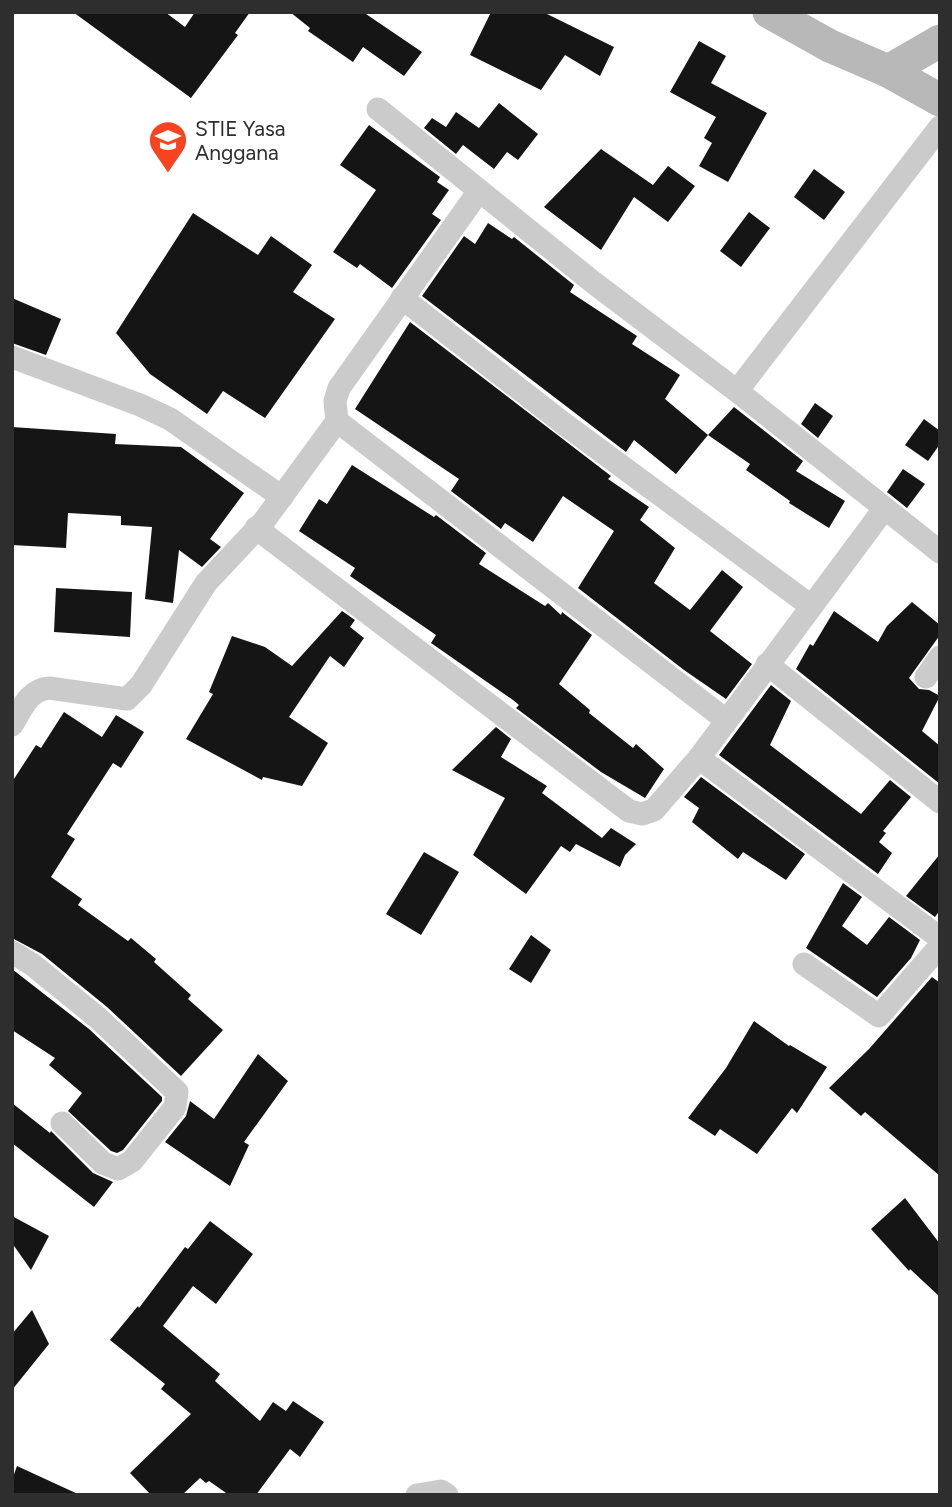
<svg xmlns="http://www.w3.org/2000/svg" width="952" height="1507" font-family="Figtree,sans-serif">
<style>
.building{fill:#151515}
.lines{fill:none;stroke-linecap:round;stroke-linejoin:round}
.street{stroke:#cbcbcb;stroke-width:23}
.secondary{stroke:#b8b8b8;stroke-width:33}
.labels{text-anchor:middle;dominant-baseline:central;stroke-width:7;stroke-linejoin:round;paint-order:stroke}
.poi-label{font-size:21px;fill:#2e2e2e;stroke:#fff;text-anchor:start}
</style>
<rect width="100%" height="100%" fill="#fff"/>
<g class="building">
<path d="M 73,12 L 165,12 L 185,27 L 195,12 L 250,12 L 235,33 L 238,35 L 191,98 Z"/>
<path d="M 290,12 L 363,12 L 422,52 L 404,76 L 363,47 L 353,62 L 308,31 L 310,28 Z"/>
<path d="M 491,12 L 543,12 L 614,47 L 600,76 L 565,55 L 541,90 L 470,55 Z"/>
<path d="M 699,41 L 726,56 L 711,83 L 767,113 L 728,182 L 699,166 L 712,143 L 704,138 L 716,117 L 670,92 Z"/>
<path d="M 499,103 L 538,134 L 518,160 L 507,152 L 494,169 L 463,145 L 456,154 L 424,128 L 432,118 L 446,127 L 456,112 L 479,128 Z"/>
<path d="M 369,125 L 440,177 L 437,182 L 449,190 L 432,214 L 441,220 L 392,288 L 360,264 L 357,268 L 333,252 L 376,190 L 340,165 Z"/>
<path d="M 601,149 L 653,185 L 668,166 L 695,186 L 668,222 L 634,197 L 601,250 L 544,207 Z"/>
<path d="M 814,169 L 845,192 L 824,220 L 794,197 Z"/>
<path d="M 749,212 L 770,228 L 741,267 L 720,251 Z"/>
<path d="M 193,213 L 258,255 L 271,236 L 312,265 L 293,292 L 335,319 L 265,418 L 223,391 L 207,414 L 150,374 L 116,333 Z"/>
<path d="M 488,223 L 512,239 L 514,237 L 574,285 L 570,292 L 637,336 L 632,344 L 680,375 L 665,399 L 708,435 L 676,474 L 634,440 L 626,452 L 422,296 L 464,236 L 475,244 Z"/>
<path d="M 12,298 L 61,319 L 46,355 L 12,343 Z"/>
<path d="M 410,322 L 611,476 L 608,479 L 649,507 L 640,520 L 675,548 L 654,583 L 690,610 L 722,570 L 743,587 L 710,631 L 752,664 L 726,699 L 684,670 L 578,588 L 614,531 L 563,496 L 533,542 L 505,523 L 501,529 L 451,491 L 459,479 L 355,409 Z"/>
<path d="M 815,403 L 833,416 L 818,438 L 801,424 Z"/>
<path d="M 734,407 L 803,461 L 796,471 L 845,501 L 829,528 L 789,503 L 790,501 L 746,470 L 750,464 L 708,435 Z"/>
<path d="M 924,419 L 940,431 L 940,444 L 928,461 L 905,445 Z"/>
<path d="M 12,427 L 116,434 L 115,444 L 181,447 L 244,493 L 210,539 L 221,547 L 202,567 L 179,550 L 173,603 L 145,599 L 152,527 L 121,525 L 121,516 L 68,513 L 66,548 L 12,545 Z"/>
<path d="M 352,465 L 434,517 L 436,515 L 486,553 L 479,564 L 545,606 L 548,603 L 561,615 L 562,612 L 592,635 L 559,684 L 590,710 L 589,713 L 633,748 L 636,744 L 664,769 L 645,798 L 601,772 L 516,708 L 519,705 L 513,700 L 431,643 L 436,635 L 350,576 L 355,568 L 299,531 L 319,499 L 327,504 Z"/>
<path d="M 903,469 L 925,484 L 907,508 L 887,492 Z"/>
<path d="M 56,588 L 132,592 L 130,637 L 54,632 Z"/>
<path d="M 912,602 L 940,625 L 940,635 L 909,678 L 919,689 L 929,690 L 940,696 L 922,731 L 940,746 L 940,784 L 796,669 L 810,644 L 813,646 L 834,611 L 878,642 L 887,626 Z"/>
<path d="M 342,611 L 355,620 L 350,627 L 364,638 L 344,667 L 330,656 L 289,717 L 328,743 L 302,786 L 263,777 L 262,780 L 186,739 L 213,694 L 209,692 L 232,636 L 265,647 L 292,666 Z"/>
<path d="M 771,685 L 791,701 L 770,745 L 861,814 L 890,780 L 911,797 L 883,831 L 886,833 L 879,842 L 892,853 L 878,874 L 719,755 Z"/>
<path d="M 64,712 L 102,737 L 116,715 L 144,732 L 121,768 L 113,763 L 67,834 L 75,839 L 51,877 L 82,899 L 78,905 L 128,941 L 131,938 L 156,959 L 154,962 L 191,995 L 188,999 L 223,1030 L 181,1076 L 107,1007 L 42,954 L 12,938 L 12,782 L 36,745 L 41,748 Z"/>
<path d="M 496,727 L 511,739 L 501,757 L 547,786 L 542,793 L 602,838 L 611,828 L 636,844 L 625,855 L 620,867 L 576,844 L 570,852 L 561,846 L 526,894 L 473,855 L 505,798 L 452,770 Z"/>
<path d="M 701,777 L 805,854 L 786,880 L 743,852 L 738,859 L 692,822 L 699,808 L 684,797 Z"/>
<path d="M 424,852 L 459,872 L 421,935 L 386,914 Z"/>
<path d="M 940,854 L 940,910 L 935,917 L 906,896 Z"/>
<path d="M 843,883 L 862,897 L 842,926 L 867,945 L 889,917 L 920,940 L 911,958 L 877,997 L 806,948 Z"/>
<path d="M 531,935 L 551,950 L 531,983 L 509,969 Z"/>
<path d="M 12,969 L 89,1029 L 162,1097 L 162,1101 L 123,1150 L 117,1153 L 111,1151 L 68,1111 L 82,1093 L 49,1065 L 55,1058 L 12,1030 Z"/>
<path d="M 932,977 L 940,983 L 940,1176 L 865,1112 L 861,1116 L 829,1088 L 869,1049 Z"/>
<path d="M 754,1021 L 789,1046 L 790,1045 L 827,1067 L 797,1113 L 792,1108 L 757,1154 L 720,1129 L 715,1136 L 688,1118 L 726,1068 Z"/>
<path d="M 258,1054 L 288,1081 L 244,1142 L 249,1145 L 230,1186 L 165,1142 L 186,1116 L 190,1101 L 214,1119 Z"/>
<path d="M 12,1103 L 50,1133 L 51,1131 L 93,1173 L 113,1182 L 94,1207 L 12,1143 Z"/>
<path d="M 905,1198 L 940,1244 L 940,1297 L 910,1269 L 909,1271 L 871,1229 Z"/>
<path d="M 12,1216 L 49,1236 L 31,1270 L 12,1243 Z"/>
<path d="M 210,1221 L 253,1254 L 216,1304 L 193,1286 L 163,1326 L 220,1374 L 215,1381 L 260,1421 L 273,1402 L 286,1411 L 293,1401 L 324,1422 L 300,1457 L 290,1449 L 256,1495 L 229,1495 L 209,1481 L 206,1483 L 200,1478 L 182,1495 L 151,1495 L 130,1473 L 191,1414 L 161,1389 L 165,1384 L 110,1340 L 138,1306 L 139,1308 L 185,1247 L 188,1249 Z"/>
<path d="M 32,1310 L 49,1344 L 12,1390 L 12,1334 Z"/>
<path d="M 17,1466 L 80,1495 L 12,1495 L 12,1480 Z"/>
</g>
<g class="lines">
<g class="street">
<path d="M 378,109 L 594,283 L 737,391 L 940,552"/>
<path d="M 402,298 L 563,423 L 811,606"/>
<path d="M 12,357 L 140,405 L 170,419 L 282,497"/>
<path d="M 737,391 L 940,127"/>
<path d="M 337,421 L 726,720"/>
<path d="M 256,528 L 629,811 L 642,814 L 654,810 L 699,758 L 884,509"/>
<path d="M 767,664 L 940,802"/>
<path d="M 926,677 L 940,657"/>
<path d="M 12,725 C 22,709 28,690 49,688 L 127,699 L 141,685 L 206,583 L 264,521 L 337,421 L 335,401 L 339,388 L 479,191"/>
<path d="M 699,758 L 940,938"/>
<path d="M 12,952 L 33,965 L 98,1018 L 177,1092 L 175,1107 L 132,1161 L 118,1169 L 103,1163 L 62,1123"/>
<path d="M 804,964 L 879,1016 L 940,946"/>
<path d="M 417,1495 L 441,1491 L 447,1495"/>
</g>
<g class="secondary">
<path d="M 769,12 L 830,46 L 888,71 L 940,100"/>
<path d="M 888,71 L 940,41"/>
</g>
</g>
<defs>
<g id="university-pin" transform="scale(2.0125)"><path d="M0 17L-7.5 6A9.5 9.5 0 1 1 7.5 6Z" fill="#f5441f" stroke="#fff"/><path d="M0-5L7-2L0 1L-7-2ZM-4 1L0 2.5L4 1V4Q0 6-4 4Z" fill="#fff"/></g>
</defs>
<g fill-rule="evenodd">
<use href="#university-pin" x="168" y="140"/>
</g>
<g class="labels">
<g class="poi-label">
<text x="195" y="128">STIE Yasa<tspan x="195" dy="24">Anggana</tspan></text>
</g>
</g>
<rect width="952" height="1507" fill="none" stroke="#2e2e2e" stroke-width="28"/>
</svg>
